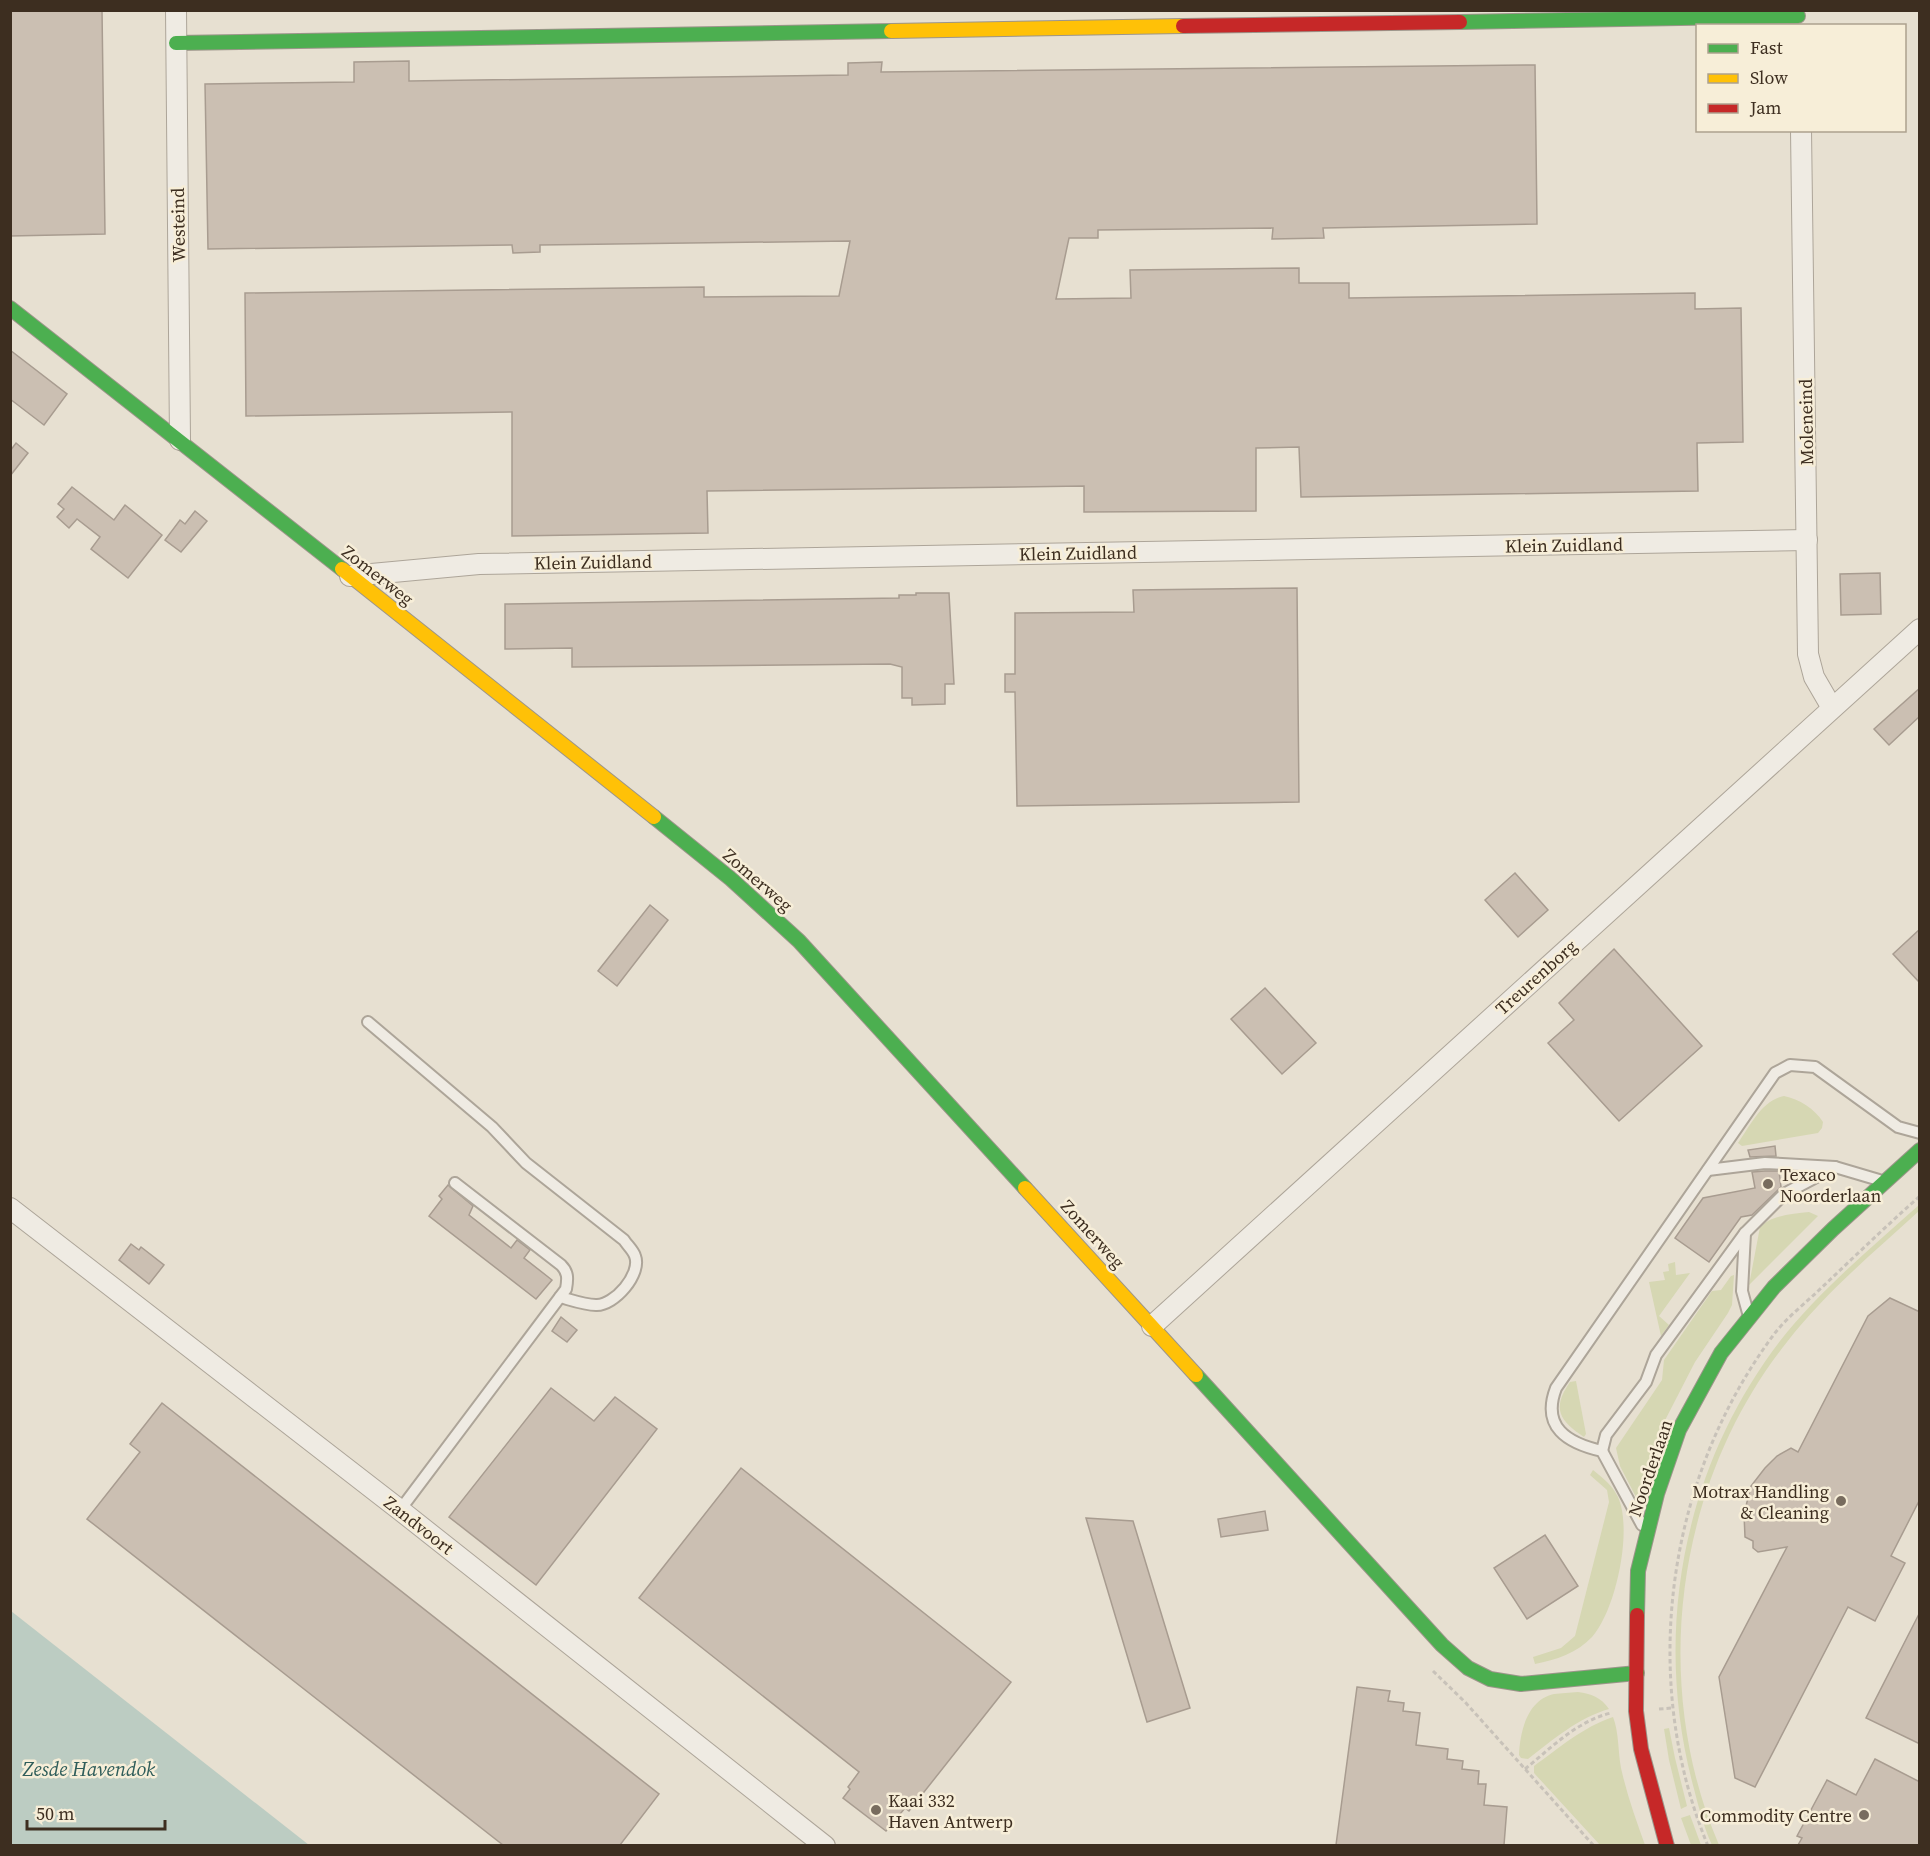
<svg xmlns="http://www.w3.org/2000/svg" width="1930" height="1856" font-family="'Source Serif 4',serif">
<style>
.green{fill:#d6d7b3}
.water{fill:#bcccc2}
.building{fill:#cbbfb2;stroke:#a89c90;stroke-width:1.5}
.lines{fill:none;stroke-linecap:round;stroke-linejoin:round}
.lane-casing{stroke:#ada599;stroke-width:14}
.street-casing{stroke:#ada599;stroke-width:22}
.fast-casing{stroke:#9c958a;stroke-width:16}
.slow-casing{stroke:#9c958a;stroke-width:16}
.jam-casing{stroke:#9c958a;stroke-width:16}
.path{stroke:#c8c2b9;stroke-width:3;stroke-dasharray:4.5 3;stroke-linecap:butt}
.lane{stroke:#efebe3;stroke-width:10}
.street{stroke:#efebe3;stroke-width:20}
.fast{stroke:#4caf50;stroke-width:14}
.slow{stroke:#ffc107;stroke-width:14}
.jam{stroke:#c62828;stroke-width:14}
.poi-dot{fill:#786c5e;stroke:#f7eed8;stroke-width:2}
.labels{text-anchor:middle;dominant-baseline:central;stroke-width:5;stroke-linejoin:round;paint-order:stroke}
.street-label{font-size:18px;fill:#3d2e20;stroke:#f7eed8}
.poi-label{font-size:18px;fill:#3d2e20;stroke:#f7eed8;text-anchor:start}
.water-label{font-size:20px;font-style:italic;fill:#2f5d5a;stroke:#f7eed8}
</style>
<rect width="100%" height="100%" fill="#e7e0d1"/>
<g class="green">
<path d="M 1784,1096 C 1799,1099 1815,1109 1823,1122 L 1822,1128 L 1818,1133 L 1742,1146 L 1738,1143 C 1751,1125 1761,1101 1784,1096 Z"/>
<path d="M 1919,1205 L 1919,1211 C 1873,1253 1825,1293 1787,1342 C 1676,1481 1649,1682 1719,1845 L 1712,1845 C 1704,1828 1699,1808 1694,1789 C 1652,1635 1682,1469 1780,1341 C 1820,1290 1871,1248 1919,1205 Z"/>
<path d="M 1809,1212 L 1818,1216 L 1749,1285 L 1760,1227 C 1771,1215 1793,1214 1809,1212 Z"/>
<path d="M 1675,1262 L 1676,1275 L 1690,1273 L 1659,1316 L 1669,1325 L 1661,1336 L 1649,1282 L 1665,1280 L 1663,1272 L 1669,1271 L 1668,1264 Z"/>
<path d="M 1734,1275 L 1732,1305 L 1728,1313 L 1695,1362 L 1660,1430 L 1637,1499 L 1620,1466 L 1616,1448 L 1662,1380 L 1664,1360 L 1712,1291 L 1721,1290 L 1731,1276 Z"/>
<path d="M 1576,1381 L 1586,1434 L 1584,1437 C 1560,1421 1551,1409 1570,1382 Z"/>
<path d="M 1593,1470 C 1603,1478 1612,1485 1618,1497 C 1633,1530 1616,1610 1592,1637 C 1577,1653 1556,1660 1535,1664 L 1533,1657 L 1561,1648 L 1575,1636 L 1609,1502 L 1607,1490 L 1590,1475 Z"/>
<path d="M 1578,1692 C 1591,1694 1601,1697 1609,1709 C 1578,1718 1554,1739 1528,1759 L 1521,1758 L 1519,1755 C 1520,1732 1527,1700 1554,1694 C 1561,1693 1570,1693 1578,1692 Z"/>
<path d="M 1613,1717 C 1619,1732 1618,1752 1621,1768 C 1627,1795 1636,1820 1645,1845 L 1600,1845 L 1534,1773 L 1534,1766 C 1559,1748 1583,1727 1613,1717 Z"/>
<path d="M 1669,1728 L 1675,1758 L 1687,1806 L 1681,1809 L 1669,1760 L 1664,1729 Z"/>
<path d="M 1690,1815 L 1701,1845 L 1691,1845 L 1681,1818 Z"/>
</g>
<path class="water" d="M 11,1611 L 309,1845 L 11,1845 Z"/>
<g class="building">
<path d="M 10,10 L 102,10 L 105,234 L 10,236 Z"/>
<path d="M 409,61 L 409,81 L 848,75 L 848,63 L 882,62 L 881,72 L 1535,65 L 1537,224 L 1323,228 L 1324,238 L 1272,239 L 1273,228 L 1098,230 L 1098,238 L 1069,238 L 1056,299 L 1131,298 L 1130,270 L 1299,268 L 1299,283 L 1349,283 L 1349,298 L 1695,293 L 1695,309 L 1741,308 L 1743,442 L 1697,443 L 1698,491 L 1301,497 L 1299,447 L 1256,448 L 1256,511 L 1084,512 L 1084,486 L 707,491 L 708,533 L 512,536 L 512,412 L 246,416 L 245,293 L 704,287 L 704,297 L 839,296 L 850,241 L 540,245 L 540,252 L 513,253 L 512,245 L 208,249 L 205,84 L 354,82 L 354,62 Z"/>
<path d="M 10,350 L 67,394 L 44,425 L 10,399 Z"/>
<path d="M 16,443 L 28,453 L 10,476 L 10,451 Z"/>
<path d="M 72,487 L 114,520 L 125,505 L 162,535 L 128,578 L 91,549 L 100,537 L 77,519 L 69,528 L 57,517 L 64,509 L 58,504 Z"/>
<path d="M 195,511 L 207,521 L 181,552 L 165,540 L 180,520 L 185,524 Z"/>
<path d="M 1880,573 L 1881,614 L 1841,615 L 1840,574 Z"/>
<path d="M 1297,588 L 1299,802 L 1017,806 L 1015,692 L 1005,692 L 1005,674 L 1015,674 L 1015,613 L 1134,612 L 1133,590 Z"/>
<path d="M 916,593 L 949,593 L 954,684 L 945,684 L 945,704 L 912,705 L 912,698 L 902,698 L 902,667 L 890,664 L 572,667 L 572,648 L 505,649 L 505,604 L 899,598 L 899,595 L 916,595 Z"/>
<path d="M 1920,688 L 1920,716 L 1889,745 L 1874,729 Z"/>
<path d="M 1515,873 L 1548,910 L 1518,937 L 1485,900 Z"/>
<path d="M 650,905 L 668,920 L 617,986 L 598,971 Z"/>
<path d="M 1920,929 L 1920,983 L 1893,954 Z"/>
<path d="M 1614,949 L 1702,1046 L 1619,1121 L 1548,1043 L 1574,1020 L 1559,1003 Z"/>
<path d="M 1265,988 L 1316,1043 L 1282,1074 L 1231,1019 Z"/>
<path d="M 1775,1146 L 1776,1156 L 1750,1157 L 1748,1150 Z"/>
<path d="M 1765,1171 L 1779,1171 L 1781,1187 L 1752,1215 L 1741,1217 L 1709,1262 L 1675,1238 L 1703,1198 L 1755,1188 L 1752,1172 Z"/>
<path d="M 448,1185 L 473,1206 L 469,1215 L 511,1248 L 517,1240 L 530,1250 L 524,1258 L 552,1280 L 536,1299 L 429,1216 L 442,1199 L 439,1196 Z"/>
<path d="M 131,1244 L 139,1250 L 141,1247 L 164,1265 L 149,1284 L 119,1260 Z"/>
<path d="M 1890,1298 L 1920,1312 L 1920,1499 L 1891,1556 L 1905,1563 L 1875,1621 L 1848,1607 L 1755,1787 L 1735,1778 L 1719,1677 L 1787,1547 L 1758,1552 L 1753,1548 L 1753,1541 L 1745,1537 L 1744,1514 L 1751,1486 L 1765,1468 L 1777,1456 L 1791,1448 L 1798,1452 L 1868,1316 Z"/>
<path d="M 561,1317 L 577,1330 L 567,1342 L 552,1331 Z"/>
<path d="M 551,1388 L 594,1421 L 615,1397 L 657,1429 L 536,1585 L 449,1517 Z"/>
<path d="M 162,1403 L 659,1794 L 620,1845 L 503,1845 L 87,1519 L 140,1452 L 130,1444 Z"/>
<path d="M 741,1468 L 1011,1682 L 909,1811 L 905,1808 L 886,1831 L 843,1798 L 850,1789 L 848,1787 L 859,1772 L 639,1598 Z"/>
<path d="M 1265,1511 L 1268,1530 L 1221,1537 L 1218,1519 Z"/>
<path d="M 1086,1518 L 1133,1521 L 1190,1708 L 1147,1722 Z"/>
<path d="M 1545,1535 L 1578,1586 L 1527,1619 L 1494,1568 Z"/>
<path d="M 1920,1612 L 1920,1744 L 1866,1718 Z"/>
<path d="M 1357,1687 L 1390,1691 L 1388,1701 L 1404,1703 L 1403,1711 L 1420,1713 L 1416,1745 L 1448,1749 L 1447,1759 L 1463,1761 L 1462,1769 L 1479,1771 L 1478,1784 L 1486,1784 L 1484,1805 L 1507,1807 L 1504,1845 L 1336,1845 Z"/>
<path d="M 1875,1759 L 1920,1782 L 1920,1845 L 1798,1845 L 1802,1838 L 1797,1836 L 1827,1780 L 1856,1795 Z"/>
</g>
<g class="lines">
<g class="lane-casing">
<g id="lane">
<path d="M 368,1022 L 492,1127 L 526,1163 L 624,1240 C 627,1245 633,1250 635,1256 C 642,1274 614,1306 596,1305 C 585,1305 571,1300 560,1297"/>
<path d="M 1708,1170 L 1765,1163 L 1835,1167 L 1879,1180"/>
<path d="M 1745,1233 L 1742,1291 L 1748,1313"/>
<path d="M 1602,1451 L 1606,1435 L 1646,1382 L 1656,1355 L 1745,1233 L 1784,1194 L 1835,1167"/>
<path d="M 400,1510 L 566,1289 C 568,1278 568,1272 561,1265 L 455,1183"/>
<path d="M 1642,1525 L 1602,1451 C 1567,1443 1541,1427 1556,1388 L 1775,1073 L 1790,1065 L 1815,1067 L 1898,1127 L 1920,1133"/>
</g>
</g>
<g class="street-casing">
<g id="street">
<path d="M 176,10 L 180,440"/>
<path d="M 1801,130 L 1808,654 L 1814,677 L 1832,708"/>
<path d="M 350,576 L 479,564 L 1807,540"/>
<path d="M 10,1208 L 400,1510 L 825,1846"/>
<path d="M 1152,1326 L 1920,629"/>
</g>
</g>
<g class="fast-casing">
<g id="fast">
<path d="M 1460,22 L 1798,16"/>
<path d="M 176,43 L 891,31"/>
<path d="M 10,308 L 342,569"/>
<path d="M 654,817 L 731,879 L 799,941 L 1025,1188"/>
<path d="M 1196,1375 L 1442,1645 L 1468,1668 L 1490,1679 L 1521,1684 L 1637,1673"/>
<path d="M 1637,1615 L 1638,1571 L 1657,1494 L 1679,1430 L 1721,1353 L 1774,1287 L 1833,1229 L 1920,1150"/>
</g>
</g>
<g class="slow-casing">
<g id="slow">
<path d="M 891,31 L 1183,26"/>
<path d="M 342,569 L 654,817"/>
<path d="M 1025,1188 L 1196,1375"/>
</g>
</g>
<g class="jam-casing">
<g id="jam">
<path d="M 1183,26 L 1460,22"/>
<path d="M 1637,1615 L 1636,1711 L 1641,1749 L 1667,1846"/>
</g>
</g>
<g class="path">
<path d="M 1433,1671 L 1465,1702 L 1594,1846"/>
<path d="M 1659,1709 L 1672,1708"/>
<path d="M 1525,1769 C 1551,1748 1577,1721 1611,1713"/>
<path d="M 1708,1846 C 1639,1680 1666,1481 1772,1337 C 1784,1320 1802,1306 1817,1292 C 1851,1260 1885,1227 1920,1196"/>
</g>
<use href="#lane" class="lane"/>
<use href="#street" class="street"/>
<use href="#fast" class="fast"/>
<use href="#slow" class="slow"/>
<use href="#jam" class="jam"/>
</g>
<g class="poi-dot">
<circle cx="1768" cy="1184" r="6"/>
<circle cx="1841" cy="1501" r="6"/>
<circle cx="876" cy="1810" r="6"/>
<circle cx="1864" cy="1815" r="6"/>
</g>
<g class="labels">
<g class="street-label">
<text transform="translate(178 225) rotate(-91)">Westeind</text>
<text transform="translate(1806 422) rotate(-91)">Moleneind</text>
<text transform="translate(1564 545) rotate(-1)">Klein Zuidland</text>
<text transform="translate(1078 553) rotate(-1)">Klein Zuidland</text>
<text transform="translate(593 562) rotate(-1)">Klein Zuidland</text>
<text transform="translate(378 575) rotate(38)">Zomerweg</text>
<text transform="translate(758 880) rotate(41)">Zomerweg</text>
<text transform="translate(1536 977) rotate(-42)">Treurenborg</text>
<text transform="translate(1093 1234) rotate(48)">Zomerweg</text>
<text transform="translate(1650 1468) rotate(-71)">Noorderlaan</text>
<text transform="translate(419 1525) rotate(38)">Zandvoort</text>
</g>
<g class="poi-label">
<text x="1780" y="1174">Texaco<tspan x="1780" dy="21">Noorderlaan</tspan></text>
<text x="1829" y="1491" text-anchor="end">Motrax Handling<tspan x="1829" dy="21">&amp; Cleaning</tspan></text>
<text x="888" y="1800">Kaai 332<tspan x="888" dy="21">Haven Antwerp</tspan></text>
<text x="1852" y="1815" text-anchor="end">Commodity Centre</text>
</g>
<g class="water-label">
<text x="89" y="1769">Zesde Havendok</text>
</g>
</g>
<rect width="1930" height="1856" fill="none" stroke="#3d2e20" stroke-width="24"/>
<rect x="1696" y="24" width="210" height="108" fill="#f7eed8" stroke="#ada18e" stroke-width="1.5"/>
<rect x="1708" y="44" width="30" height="9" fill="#4caf50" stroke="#ada18e" stroke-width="1.5"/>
<text x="1750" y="54" font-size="18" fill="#3d2e20">Fast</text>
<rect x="1708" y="74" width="30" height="9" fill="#ffc107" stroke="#ada18e" stroke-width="1.5"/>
<text x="1750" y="84" font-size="18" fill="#3d2e20">Slow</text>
<rect x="1708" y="104" width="30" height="9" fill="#c62828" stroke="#ada18e" stroke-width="1.5"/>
<text x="1750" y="114" font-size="18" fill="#3d2e20">Jam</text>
<path d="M27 1820v9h138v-9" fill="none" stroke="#3d2e20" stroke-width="3"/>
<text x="36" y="1820" font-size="18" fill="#3d2e20" stroke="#f7eed8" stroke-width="4.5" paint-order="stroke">50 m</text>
</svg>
